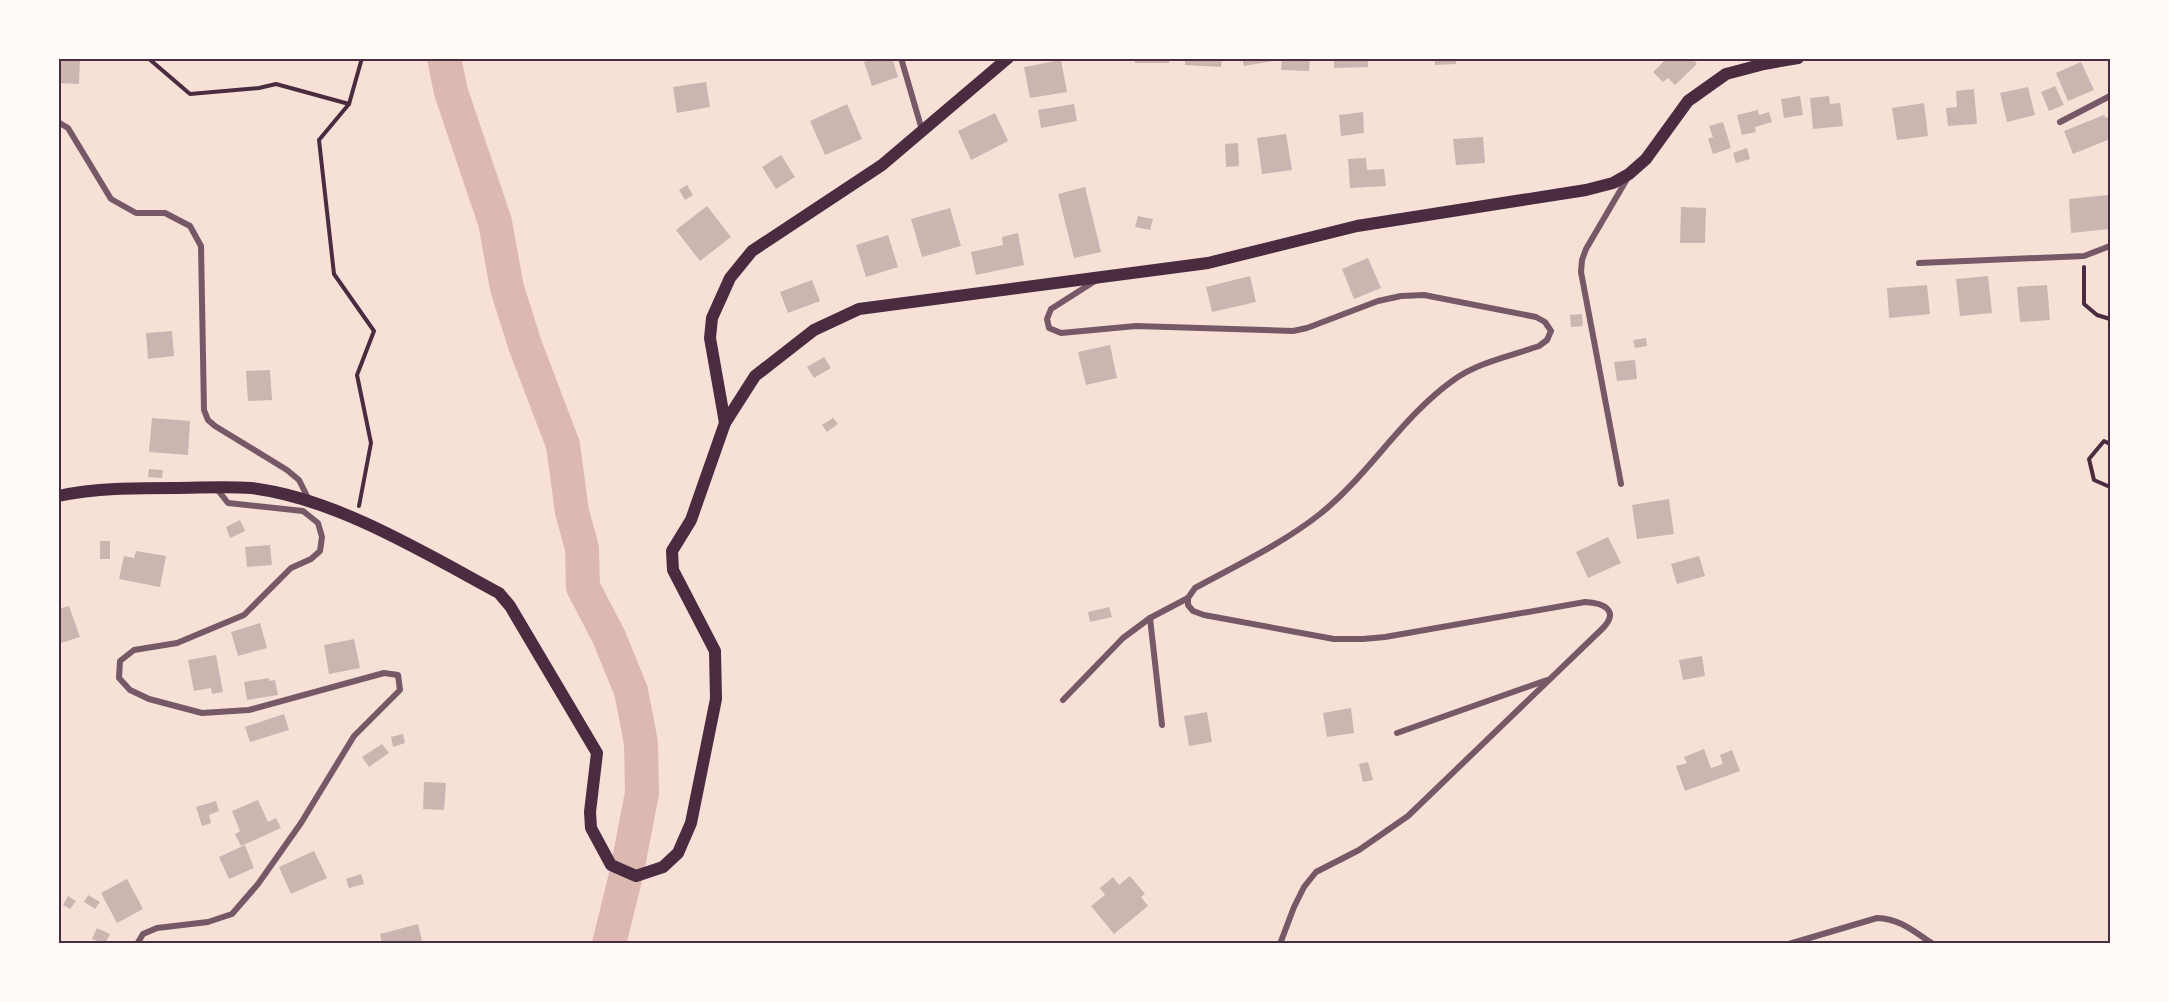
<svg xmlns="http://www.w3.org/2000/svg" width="2169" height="1002" font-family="Poppins,sans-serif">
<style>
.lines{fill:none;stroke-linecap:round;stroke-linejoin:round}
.river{stroke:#dcb8b0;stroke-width:34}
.building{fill:#ccb4b1}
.path{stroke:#4a2c40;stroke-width:4}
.minor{stroke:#755966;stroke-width:6}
.secondary{stroke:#4a2c40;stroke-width:12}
.neatline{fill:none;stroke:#4a2c40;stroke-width:2}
</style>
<rect width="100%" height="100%" fill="#f7e1d7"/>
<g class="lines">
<path class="river" d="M 444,58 L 451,92 L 495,222 L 507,288 L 525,345 L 563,445 L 572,512 L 582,548 L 583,587 L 609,637 L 631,691 L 641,743 L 642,793 L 627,871 L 609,944"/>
</g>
<g class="building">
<path d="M 58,58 L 80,58 L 79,84 L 58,83 Z"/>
<path d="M 875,58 L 892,58 L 898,77 L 872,86 L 864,62 Z"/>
<rect x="1135" y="58" width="34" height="5"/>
<path d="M 1185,58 L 1222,58 L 1221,67 L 1185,65 Z"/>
<path d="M 1242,58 L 1279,58 L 1279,60 L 1244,66 Z"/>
<path d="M 1282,58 L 1310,58 L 1309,71 L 1281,70 Z"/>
<path d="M 1334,58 L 1368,58 L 1368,67 L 1334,68 Z"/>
<path d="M 1435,58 L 1456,58 L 1456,64 L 1435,65 Z"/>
<path d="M 1667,58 L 1692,58 L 1697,64 L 1675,85 L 1668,78 L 1663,82 L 1653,72 Z"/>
<path d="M 1061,60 L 1067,92 L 1030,98 L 1024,67 Z"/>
<path d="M 2081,62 L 2094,90 L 2068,101 L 2056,73 Z"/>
<path d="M 706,82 L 710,107 L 677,113 L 673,87 Z"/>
<path d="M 2055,86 L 2064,105 L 2049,111 L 2041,92 Z"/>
<path d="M 2028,87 L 2035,115 L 2007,122 L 2000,93 Z"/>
<path d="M 1974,89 L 1977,124 L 1948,126 L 1946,108 L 1957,107 L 1956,91 Z"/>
<path d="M 1800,96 L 1803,115 L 1784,118 L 1781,99 Z"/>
<path d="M 1829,96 L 1830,104 L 1840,103 L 1843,126 L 1813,129 L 1810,98 Z"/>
<path d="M 1924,103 L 1928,136 L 1897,140 L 1892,108 Z"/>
<path d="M 847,104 L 862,139 L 825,155 L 810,121 Z"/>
<path d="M 1074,104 L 1077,121 L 1041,128 L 1038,110 Z"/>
<path d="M 1758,110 L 1759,115 L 1769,112 L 1772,122 L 1755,127 L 1756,132 L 1742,135 L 1737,115 Z"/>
<path d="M 1363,112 L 1364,133 L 1341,136 L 1339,115 Z"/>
<path d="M 995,113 L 1008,141 L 971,160 L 958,131 Z"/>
<path d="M 2104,115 L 2106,118 L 2110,116 L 2110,139 L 2073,154 L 2064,131 Z"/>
<path d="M 1723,122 L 1731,148 L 1713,154 L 1708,139 L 1713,137 L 1709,126 Z"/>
<path d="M 1286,134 L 1292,170 L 1262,174 L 1257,138 Z"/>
<path d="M 1483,137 L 1485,163 L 1456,165 L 1453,139 Z"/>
<path d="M 1238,143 L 1239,166 L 1226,167 L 1225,144 Z"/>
<path d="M 1747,148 L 1750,159 L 1736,163 L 1733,153 Z"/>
<path d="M 781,155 L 795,177 L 776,189 L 762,167 Z"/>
<path d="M 1366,158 L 1367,170 L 1384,169 L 1386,186 L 1350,188 L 1348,159 Z"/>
<path d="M 687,185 L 693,195 L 685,200 L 679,190 Z"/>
<path d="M 1085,187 L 1101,252 L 1074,258 L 1058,194 Z"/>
<path d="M 2108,195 L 2110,229 L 2071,233 L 2069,199 Z"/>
<path d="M 707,206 L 731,237 L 700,261 L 676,230 Z"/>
<path d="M 1681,207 L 1706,208 L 1705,243 L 1680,243 Z"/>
<path d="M 950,208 L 961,246 L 922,257 L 911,219 Z"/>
<path d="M 1138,216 L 1153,219 L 1150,230 L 1135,227 Z"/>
<path d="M 1018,233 L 1024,265 L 976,275 L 971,252 L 1003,245 L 1002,237 Z"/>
<path d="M 888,235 L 898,267 L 866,277 L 856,245 Z"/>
<path d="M 1368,258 L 1381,288 L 1354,299 L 1342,269 Z"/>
<path d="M 1250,276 L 1256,302 L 1212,312 L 1206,287 Z"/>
<path d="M 1988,276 L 1992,313 L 1960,316 L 1956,279 Z"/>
<path d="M 812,280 L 820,301 L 788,313 L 780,292 Z"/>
<path d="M 1927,285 L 1930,314 L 1889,318 L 1887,288 Z"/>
<path d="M 2047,285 L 2050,320 L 2020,322 L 2017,287 Z"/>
<path d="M 1582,314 L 1583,326 L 1571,327 L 1570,315 Z"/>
<path d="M 172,331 L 174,356 L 148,359 L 146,333 Z"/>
<path d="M 1646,338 L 1647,346 L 1635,348 L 1633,340 Z"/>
<path d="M 1110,345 L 1117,378 L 1086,385 L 1078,352 Z"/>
<path d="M 824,357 L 831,368 L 814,378 L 807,367 Z"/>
<path d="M 1635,360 L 1637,379 L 1617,381 L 1614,362 Z"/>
<path d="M 270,370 L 272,400 L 248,401 L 246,371 Z"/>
<path d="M 152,418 L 190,421 L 188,455 L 149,452 Z"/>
<path d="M 833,418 L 838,424 L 827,432 L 822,425 Z"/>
<path d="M 149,469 L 163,470 L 162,478 L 148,477 Z"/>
<path d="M 1669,499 L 1674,534 L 1637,539 L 1632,505 Z"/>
<path d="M 240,520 L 245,531 L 230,538 L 226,527 Z"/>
<path d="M 1608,537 L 1621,563 L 1588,578 L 1576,552 Z"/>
<rect x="100" y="541" width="10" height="18"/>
<path d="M 270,545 L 272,565 L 247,567 L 245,547 Z"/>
<path d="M 136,551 L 166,556 L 160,587 L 119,579 L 124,556 L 134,558 Z"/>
<path d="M 1699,556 L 1705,576 L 1677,584 L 1671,564 Z"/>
<path d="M 69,606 L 80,637 L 58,644 L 58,609 Z"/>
<path d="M 1109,607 L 1112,617 L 1090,622 L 1088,612 Z"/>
<path d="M 260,623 L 267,648 L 238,656 L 231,632 Z"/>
<path d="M 354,639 L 360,668 L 329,674 L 324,645 Z"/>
<path d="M 216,655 L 223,692 L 212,694 L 211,688 L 194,691 L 188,660 Z"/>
<path d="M 1702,656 L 1705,676 L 1683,680 L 1679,660 Z"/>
<path d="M 269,678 L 269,681 L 275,680 L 278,695 L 247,700 L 244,682 Z"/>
<path d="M 1351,708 L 1354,733 L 1327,737 L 1323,713 Z"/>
<path d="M 1207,712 L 1212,742 L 1189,746 L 1184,716 Z"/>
<path d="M 284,714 L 289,730 L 250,742 L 245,727 Z"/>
<path d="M 403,734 L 405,743 L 393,747 L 391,737 Z"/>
<path d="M 382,744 L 389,753 L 369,767 L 362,757 Z"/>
<path d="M 1704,749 L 1711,768 L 1723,764 L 1720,755 L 1732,750 L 1740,771 L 1685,791 L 1676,766 L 1687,763 L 1684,757 Z"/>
<path d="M 1368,762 L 1373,780 L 1363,782 L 1359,764 Z"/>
<path d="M 424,782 L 446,783 L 444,810 L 423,809 Z"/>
<path d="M 258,800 L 268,822 L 276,818 L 281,828 L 241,846 L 235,834 L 240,831 L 232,811 Z"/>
<path d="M 216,801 L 219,811 L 209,815 L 211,823 L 202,826 L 196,807 Z"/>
<path d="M 245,845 L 254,868 L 229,879 L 219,857 Z"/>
<path d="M 314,851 L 327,878 L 291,894 L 279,867 Z"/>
<path d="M 361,874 L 364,884 L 349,888 L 346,879 Z"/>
<path d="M 1130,876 L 1145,894 L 1141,897 L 1148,906 L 1114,934 L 1091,906 L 1105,895 L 1100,888 L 1113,877 L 1119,885 Z"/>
<path d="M 127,879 L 143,909 L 117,923 L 101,893 Z"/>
<path d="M 88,895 L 100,902 L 95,909 L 84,902 Z"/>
<path d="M 68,896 L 76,901 L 70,909 L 63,905 Z"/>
<path d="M 418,924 L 422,941 L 414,944 L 382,944 L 380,934 Z"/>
<path d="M 97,928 L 110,934 L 105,944 L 92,939 Z"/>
</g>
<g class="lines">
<g class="path">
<path d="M 148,58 L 190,94 L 259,88 L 276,84 L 349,104"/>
<path d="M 2084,267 L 2084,304 L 2097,315 L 2110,319"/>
<path d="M 2110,444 L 2104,441 L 2089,459 L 2094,480 L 2110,487"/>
<path d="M 359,506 L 371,443 L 357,375 L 374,331 L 334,274 L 319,140 L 349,104 L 362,58"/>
</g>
<g class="minor">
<path d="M 901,58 L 922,130"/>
<path d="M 58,122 L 68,128 L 111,199 L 136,213 L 165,213 L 190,226 L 201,246 L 204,410 L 208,420 L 215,426 L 287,470 L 299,480 L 309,500"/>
<path d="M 2060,122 L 2110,96"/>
<path d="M 1919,263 L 2084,256 L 2110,246"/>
<path d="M 1095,281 L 1051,309 L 1047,319 L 1049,328 L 1061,333 L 1136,326 L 1293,331 L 1307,328 L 1378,301 L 1401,296 L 1424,295 L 1536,317 L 1545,322 L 1551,331 L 1547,340 L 1539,346 C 1511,356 1479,362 1455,379 C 1402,416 1370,474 1320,514 C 1282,544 1237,565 1195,588 L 1188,598 L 1188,605 L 1193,611 L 1204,615 L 1334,639 L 1363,639 L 1385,637 L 1585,602 C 1603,603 1620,610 1603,628 L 1408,816 L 1359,850 L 1316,872 L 1304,887 L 1294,907 L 1280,944"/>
<path d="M 1621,484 L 1581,272 L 1582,260 L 1586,249 L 1627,179"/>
<path d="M 1150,618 L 1162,725"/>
<path d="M 1063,700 L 1123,638 L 1150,618 L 1188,598"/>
<path d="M 1397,733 L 1547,680"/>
<path d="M 137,944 L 143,934 L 157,928 L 208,922 L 232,914 L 258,884 L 301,823 L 354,736 L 400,690 L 398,675 L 384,673 L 249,710 L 202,713 L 149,699 L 130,690 L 119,678 L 120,661 L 134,650 L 177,643 L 244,615 L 291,568 L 311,559 L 320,551 L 322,537 L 318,523 L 303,511 L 228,503 L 217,489"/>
<path d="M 1789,944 L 1877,918 C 1901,919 1913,931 1933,944"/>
</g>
<g class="secondary">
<path d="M 725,423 L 710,338 L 712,318 L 730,278 L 752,251 L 882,165 L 1008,58"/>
<path d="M 58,496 C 96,488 134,488 173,488 C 198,488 225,486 251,488 C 335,498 425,553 499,593 L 510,606 L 597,753 L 590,812 L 591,828 L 611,865 L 636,876 L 663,867 L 678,853 L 691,823 L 716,699 L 715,651 L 673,570 L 672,551 L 691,520 L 725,423 L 755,376 L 814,330 L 859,309 L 1208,263 L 1357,226 L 1586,190 L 1613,183 L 1629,174 L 1646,159 L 1688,101 L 1726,74 L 1764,64 L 1798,58"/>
</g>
</g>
<rect width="2169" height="1002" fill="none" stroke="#fffaf5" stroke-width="120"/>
<rect x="60" y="60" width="2049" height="882" class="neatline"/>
</svg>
